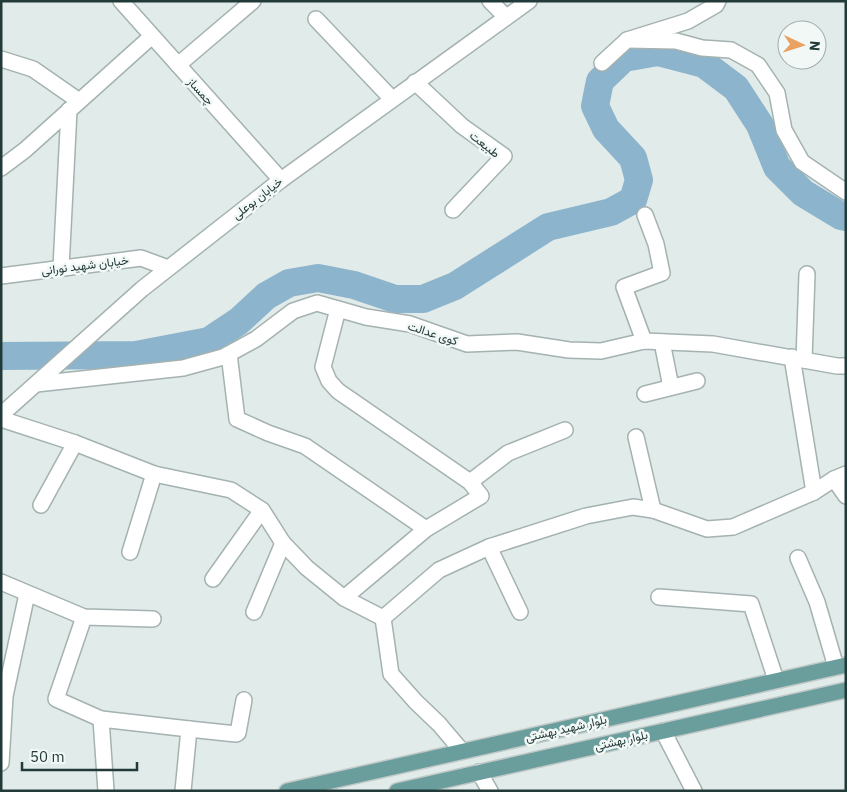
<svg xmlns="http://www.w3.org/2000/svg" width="847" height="792" font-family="'IBM Plex Sans',Vazirmatn,sans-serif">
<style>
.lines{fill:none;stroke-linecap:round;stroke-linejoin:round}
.river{stroke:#8db4cd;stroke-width:28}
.minor-casing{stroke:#a4b2b1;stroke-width:18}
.major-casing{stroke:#c1c8c8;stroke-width:18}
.minor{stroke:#fff;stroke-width:15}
.major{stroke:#699e9c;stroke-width:15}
.labels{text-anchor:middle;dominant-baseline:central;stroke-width:5;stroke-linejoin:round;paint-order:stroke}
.street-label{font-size:12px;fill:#233a3a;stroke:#f2f8f6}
</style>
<rect width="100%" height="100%" fill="#e1ebe9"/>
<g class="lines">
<path class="river" d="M 1,356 L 136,355 L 209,341 L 239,321 L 266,296 L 289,283 L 318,278 L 354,285 L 395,299 L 423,299 L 455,286 L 548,227 L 611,212 L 633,200 L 639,180 L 633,158 L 606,129 L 595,106 L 600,81 L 624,58 L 658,52 L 704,64 L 736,88 L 760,125 L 777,167 L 803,193 L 841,216 L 846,217"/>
<g class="minor-casing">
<g id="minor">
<path d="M 121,1 L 281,180"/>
<path d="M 490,1 L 506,17"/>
<path d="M 316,19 L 392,99"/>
<path d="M 627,40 L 676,41 L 702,48 L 731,50 L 758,65 L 777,93 L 784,130 L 802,162 L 846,192"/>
<path d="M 1,59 L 33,69 L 79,101"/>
<path d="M 602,63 L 627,40 L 688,21 L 716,5 L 718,1"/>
<path d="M 178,65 L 253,1"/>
<path d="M 415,82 L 462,126 L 504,156 L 453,210"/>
<path d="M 1,168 L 25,150 L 152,36"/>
<path d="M 61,268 L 69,110"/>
<path d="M 1,276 L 141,258 L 168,268"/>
<path d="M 338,309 L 323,367 L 329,381 L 338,391 L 470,482 L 481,496 L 426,529 L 344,598"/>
<path d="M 644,341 L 624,287 L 662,273 L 656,244 L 645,215"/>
<path d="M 662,342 L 671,387"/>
<path d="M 229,354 L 237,419 L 268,433 L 305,446 L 426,529"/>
<path d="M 792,357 L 814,492"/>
<path d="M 804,360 L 807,274"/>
<path d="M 36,384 L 183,368 L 223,357 L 256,339 L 293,311 L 317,303 L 366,317 L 410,324 L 467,344 L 517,342 L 569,350 L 601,351 L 644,341 L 713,344 L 837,366 L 846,366"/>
<path d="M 645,394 L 697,381"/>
<path d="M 1,415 L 142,289 L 281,180 L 529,1"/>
<path d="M 1,419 L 75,443 L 154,474 L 231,490 L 262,510 L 283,543 L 307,568 L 344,598 L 383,618"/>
<path d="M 636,437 L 653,510"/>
<path d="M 834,479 L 846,496"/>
<path d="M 470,482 L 508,453 L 565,430"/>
<path d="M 41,505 L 75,443"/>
<path d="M 489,547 L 520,612"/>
<path d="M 130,552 L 154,474"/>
<path d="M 798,558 L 817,602 L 836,667"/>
<path d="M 213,579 L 262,510"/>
<path d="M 1,582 L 84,617 L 153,619"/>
<path d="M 659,597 L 751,604 L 776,680"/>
<path d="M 254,612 L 283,543"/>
<path d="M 84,617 L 56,699 L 101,719"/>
<path d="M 383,618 L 439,570 L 489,547 L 586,516 L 633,507 L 653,510 L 707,529 L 733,527 L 814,492 L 834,479 L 846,474"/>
<path d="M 383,618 L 391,674 L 416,702 L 439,724 L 462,751"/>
<path d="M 189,729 L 236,734 L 238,733 L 244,700"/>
<path d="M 663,731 L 694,791"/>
<path d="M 1,763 L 5,696 L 27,594"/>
<path d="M 479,772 L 490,791"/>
<path d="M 106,791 L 101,719 L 189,729 L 183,791"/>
</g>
</g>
<g class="major-casing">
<g id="major">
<path d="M 287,791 L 846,665"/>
<path d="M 397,791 L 846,690"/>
</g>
</g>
<use href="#minor" class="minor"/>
<use href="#major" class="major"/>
</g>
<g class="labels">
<g class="street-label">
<text transform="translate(201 91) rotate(48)">چمساز</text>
<text transform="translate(485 144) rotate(39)">طبيعت</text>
<text transform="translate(257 198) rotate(-38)">خیابان بوعلی</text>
<text transform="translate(85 265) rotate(-7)">خیابان شهید نورانی</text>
<text transform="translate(433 333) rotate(18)">کوی عدالت</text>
<text transform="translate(566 728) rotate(-13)">بلوار شهید بهشتی</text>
<text transform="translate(621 740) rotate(-13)">بلوار بهشتی</text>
</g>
</g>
<rect width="847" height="792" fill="none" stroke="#233a3a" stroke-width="5"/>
<g transform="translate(802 45) rotate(94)"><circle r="24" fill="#f2f8f6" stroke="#9facab"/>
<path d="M0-4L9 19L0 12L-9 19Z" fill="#e9a261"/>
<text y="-8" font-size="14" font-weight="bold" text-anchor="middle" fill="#233a3a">N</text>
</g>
<path d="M22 762v8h115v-8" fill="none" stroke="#233a3a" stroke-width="2.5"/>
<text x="30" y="762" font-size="15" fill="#233a3a" stroke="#f2f8f6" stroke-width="4" paint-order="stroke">50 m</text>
</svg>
